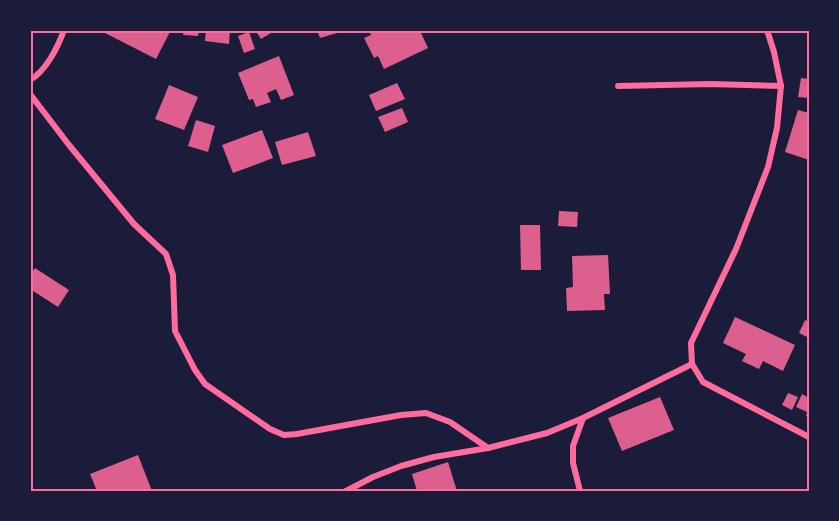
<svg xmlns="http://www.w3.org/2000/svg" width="839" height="521" font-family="Cabin,sans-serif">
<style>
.building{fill:#dd5f8e}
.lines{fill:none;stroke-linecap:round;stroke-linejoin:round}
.minor{stroke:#ff6b9d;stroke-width:6}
.neatline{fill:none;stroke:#ff6b9d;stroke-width:2}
</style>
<rect width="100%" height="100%" fill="#1b1b3a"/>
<g class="building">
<path d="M 106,30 L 171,30 L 156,59 L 105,33 Z"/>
<path d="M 184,30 L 199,30 L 198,36 L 183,35 Z"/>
<path d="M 206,30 L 230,30 L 229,44 L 205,41 Z"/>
<path d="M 255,30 L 276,30 L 261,39 Z"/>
<path d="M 317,30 L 344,30 L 344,31 L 320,38 Z"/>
<path d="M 369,30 L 427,30 L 421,33 L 428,48 L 384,69 L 378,56 L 374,58 L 364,38 L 371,35 Z"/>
<path d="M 249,32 L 255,49 L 244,53 L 238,36 Z"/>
<path d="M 279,56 L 294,95 L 281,100 L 276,89 L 267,93 L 271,102 L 256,107 L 253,99 L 249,100 L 238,73 Z"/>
<path d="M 801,78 L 809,79 L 809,98 L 798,97 Z"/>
<path d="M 397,83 L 405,99 L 376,111 L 369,95 Z"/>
<path d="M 169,85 L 198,97 L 184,130 L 155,119 Z"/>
<path d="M 402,108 L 408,122 L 385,132 L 378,117 Z"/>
<path d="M 798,110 L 809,113 L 809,160 L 785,152 Z"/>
<path d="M 196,120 L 215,126 L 208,152 L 188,146 Z"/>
<path d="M 262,130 L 273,158 L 233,173 L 222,145 Z"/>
<path d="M 308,132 L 316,156 L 282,165 L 275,142 Z"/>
<path d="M 559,211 L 578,212 L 577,227 L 558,226 Z"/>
<path d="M 520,225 L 540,225 L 541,270 L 521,270 Z"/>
<path d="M 608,255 L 610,294 L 604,294 L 605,310 L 567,311 L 566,288 L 573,287 L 572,256 Z"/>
<path d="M 35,268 L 69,290 L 58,307 L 30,289 L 30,275 Z"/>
<path d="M 735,317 L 795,345 L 783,371 L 763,361 L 759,369 L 742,361 L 746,354 L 723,343 Z"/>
<path d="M 805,320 L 809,322 L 809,338 L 799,333 Z"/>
<path d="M 788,393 L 798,397 L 792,410 L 782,405 Z"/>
<path d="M 802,394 L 809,398 L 809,417 L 806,416 L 807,412 L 796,407 Z"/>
<path d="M 660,397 L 674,430 L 622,451 L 608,418 Z"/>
<path d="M 138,455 L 152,491 L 97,491 L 90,474 Z"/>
<path d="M 448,462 L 457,491 L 417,491 L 412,474 Z"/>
</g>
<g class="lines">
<g class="minor">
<path d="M 767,30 L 774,52 L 781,86 L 777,128 L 768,167 L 736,249 L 691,343 L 692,364 L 703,382 L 809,437"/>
<path d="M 30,80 C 46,71 58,47 64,30"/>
<path d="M 618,86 L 710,84 L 781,86"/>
<path d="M 30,94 L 69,145 L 134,224 L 166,254 L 173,275 L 175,331 L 195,370 L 205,384 L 270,429 L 284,435 L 297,434 L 401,415 L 426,413 L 450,422 L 488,448"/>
<path d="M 346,491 L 373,477 L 401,466 L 434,457 L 488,448 L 547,433 L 583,418 L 692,364"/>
<path d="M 580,491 L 573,463 L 573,446 L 583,418"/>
</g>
</g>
<rect width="839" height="521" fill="none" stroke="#1b1b3a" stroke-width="63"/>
<rect x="32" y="32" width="776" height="458" class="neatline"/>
</svg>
